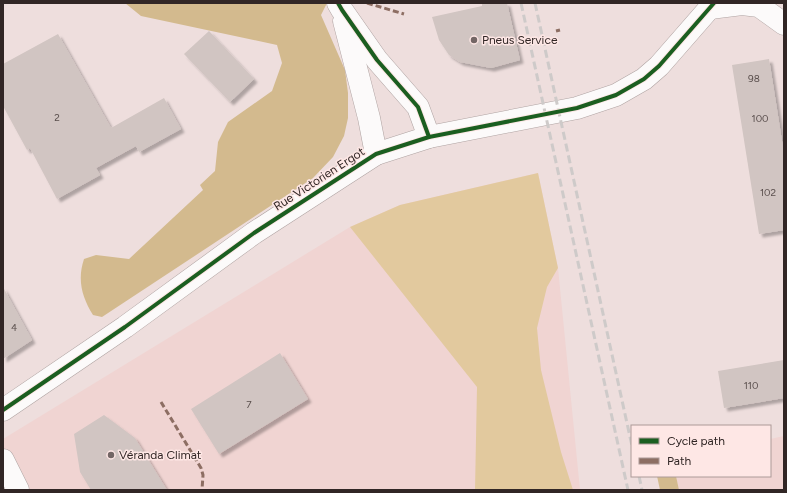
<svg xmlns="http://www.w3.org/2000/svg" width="787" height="493" font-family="Figtree,sans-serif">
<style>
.built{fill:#f0d4d2}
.green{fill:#e2c99e}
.forest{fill:#d3ba8e}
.building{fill:#d1c5c2;filter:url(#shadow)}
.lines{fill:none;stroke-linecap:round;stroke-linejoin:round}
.minor-casing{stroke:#afa3a2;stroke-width:23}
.minor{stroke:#fcfafa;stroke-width:22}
.rail{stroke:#cecac9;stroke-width:3;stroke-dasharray:8 4;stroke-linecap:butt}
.quiet{stroke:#8d6e63;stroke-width:3;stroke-dasharray:6 3;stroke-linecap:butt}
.cycleway-casing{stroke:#fee7e5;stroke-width:6}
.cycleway{stroke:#1b5e20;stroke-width:4}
.poi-dot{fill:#736665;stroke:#fee7e5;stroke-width:1.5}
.labels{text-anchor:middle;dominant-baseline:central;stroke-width:3;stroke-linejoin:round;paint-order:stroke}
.number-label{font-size:10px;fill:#594e4c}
.poi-label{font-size:12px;fill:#312625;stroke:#fee7e5;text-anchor:start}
.street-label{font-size:12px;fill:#312625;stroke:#fee7e5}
</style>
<defs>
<filter id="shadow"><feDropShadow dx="3.5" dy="3.5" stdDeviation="1" flood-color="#0004"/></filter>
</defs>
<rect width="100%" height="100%" fill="#eededd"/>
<g class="built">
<path d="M 538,173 L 558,268 L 580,490 L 3,490 L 3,439 L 350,227 L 400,205 Z"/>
<path d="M 784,436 L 784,490 L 679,490 L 676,476 L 770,476 L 770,439 Z"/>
</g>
<path class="green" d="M 538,173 L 558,268 L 547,287 L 537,328 L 541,370 L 561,452 L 573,490 L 475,490 L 477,387 L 350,227 L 400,205 Z"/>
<g class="forest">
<path d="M 125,3 L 327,3 L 321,15 L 345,70 L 348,93 L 348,118 L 344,136 L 333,157 L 313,178 L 102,317 L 93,315 C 82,297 77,280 84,259 L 96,255 L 129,259 L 203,190 L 200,185 L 215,171 L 218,142 L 228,122 L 272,91 L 282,63 L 277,45 L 141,16 Z"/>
<path d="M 657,476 L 676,476 L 679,490 L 660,490 Z"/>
</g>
<g class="building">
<path d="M 482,3 L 507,3 L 520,60 L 491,68 L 460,62 L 449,55 L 439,40 L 432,17 L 482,6 Z"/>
<path d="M 209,31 L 254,79 L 230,102 L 184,54 Z"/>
<path d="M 58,34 L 111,128 L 164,98 L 181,129 L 139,152 L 136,146 L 96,168 L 100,175 L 57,199 L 30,148 L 27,150 L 3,106 L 3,64 Z"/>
<path d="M 769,59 L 784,154 L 784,230 L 759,234 L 732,65 Z"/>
<path d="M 3,287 L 32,340 L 3,359 Z"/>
<path d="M 280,353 L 308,399 L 219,454 L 191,409 Z"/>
<path d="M 784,360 L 784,398 L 724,408 L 718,371 Z"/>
<path d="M 104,415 L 135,438 L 167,490 L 91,490 L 80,472 L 74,434 Z"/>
</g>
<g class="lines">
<g class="minor-casing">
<g id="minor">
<path d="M 338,3 L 342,10 L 377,60 L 418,107 L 429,137"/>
<path d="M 710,8 L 742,4 L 759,6 L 784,24"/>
<path d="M 344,21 L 369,118 L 376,154"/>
<path d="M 3,410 L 125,327 L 254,233 L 376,154 L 429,137 L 577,108 L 616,95 L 644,79 L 659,66 L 714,3"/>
<path d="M 3,460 L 18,490"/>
</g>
</g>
<use href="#minor" class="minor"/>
<g class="rail">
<path d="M 521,3 L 628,490"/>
<path d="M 535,3 L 632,446"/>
<path d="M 639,476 L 642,490"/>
</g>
<g class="quiet">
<path d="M 367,3 L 404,14"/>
<path d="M 556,31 L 560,30"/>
<path d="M 161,402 L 201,468 L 203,475 L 202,490"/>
</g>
<g class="cycleway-casing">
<g id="cycleway">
<path d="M 338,3 L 342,10 L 377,60 L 418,107 L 429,137"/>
<path d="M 3,410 L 125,327 L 254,233 L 376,154 L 429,137 L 577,108 L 616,95 L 644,79 L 659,66 L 714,3"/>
</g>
</g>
<use href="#cycleway" class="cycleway"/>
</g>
<g class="poi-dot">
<circle cx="474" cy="40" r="4"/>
<circle cx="111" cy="455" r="4"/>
</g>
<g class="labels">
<g class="number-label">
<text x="754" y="78">98</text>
<text x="57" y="117">2</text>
<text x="760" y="118">100</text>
<text x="768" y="192">102</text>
<text x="14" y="327">4</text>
<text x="751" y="385">110</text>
<text x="249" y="404">7</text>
</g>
<g class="poi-label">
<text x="482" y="40">Pneus Service</text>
<text x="119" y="455">Véranda Climat</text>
</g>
<g class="street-label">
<text transform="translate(319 179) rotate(-33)">Rue Victorien Ergot</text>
</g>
</g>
<rect width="787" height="493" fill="none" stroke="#312625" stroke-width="8"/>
<rect x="631" y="425" width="140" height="52" fill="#fee7e5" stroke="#ac9a98"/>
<rect x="639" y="438" width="20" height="6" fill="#1b5e20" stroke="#ac9a98"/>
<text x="667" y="445" font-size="12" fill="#312625">Cycle path</text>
<rect x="639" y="458" width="20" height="6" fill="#8d6e63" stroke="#ac9a98"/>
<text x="667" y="465" font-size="12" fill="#312625">Path</text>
</svg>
